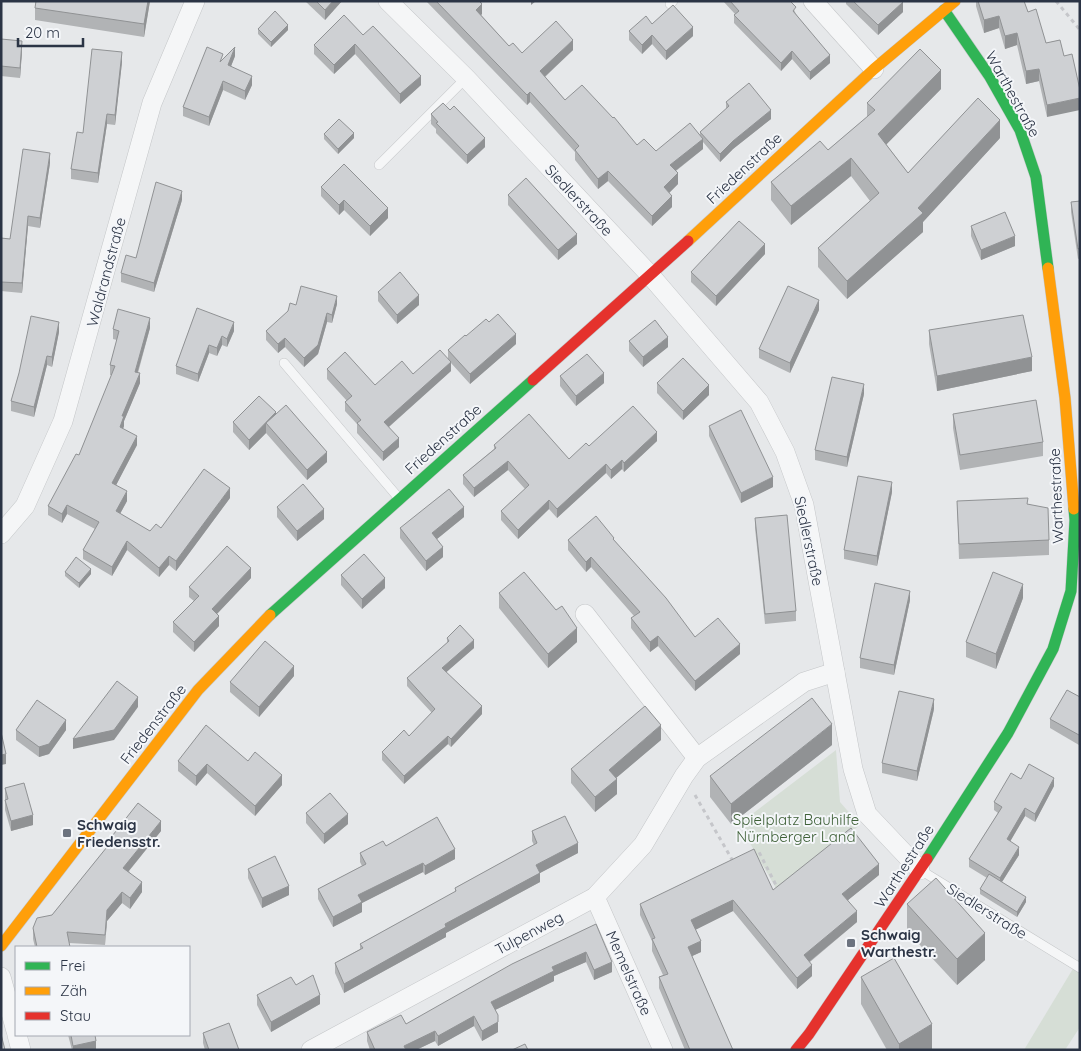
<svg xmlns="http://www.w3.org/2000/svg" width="1081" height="1051" font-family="Quicksand,sans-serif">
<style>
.green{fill:#d6ded6}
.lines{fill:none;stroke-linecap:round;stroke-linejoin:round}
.lane-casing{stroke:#c4c6c8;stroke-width:10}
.street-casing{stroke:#c4c6c8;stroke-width:20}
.fast-casing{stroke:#c4c6c8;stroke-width:12}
.slow-casing{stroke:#c4c6c8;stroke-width:12}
.jam-casing{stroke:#c4c6c8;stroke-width:12}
.path{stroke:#c5c6ca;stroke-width:3;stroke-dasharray:4 4;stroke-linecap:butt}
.lane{stroke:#f5f6f7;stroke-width:9}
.street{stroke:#f5f6f7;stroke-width:19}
.fast{stroke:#30b455;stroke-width:11}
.slow{stroke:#ff9f0a;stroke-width:11}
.jam{stroke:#e5322d;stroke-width:11}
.wall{fill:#b1b3b5}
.shaded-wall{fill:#909294}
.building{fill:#ced0d3;stroke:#909294}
.poi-dot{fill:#6c737f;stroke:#f4f6f9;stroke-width:2}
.labels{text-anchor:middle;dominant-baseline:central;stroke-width:4;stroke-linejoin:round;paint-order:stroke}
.street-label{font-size:15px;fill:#2b3445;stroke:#f4f6f9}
.park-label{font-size:15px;fill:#3f6138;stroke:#f4f6f9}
.poi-label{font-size:15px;font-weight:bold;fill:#2b3445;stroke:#f4f6f9;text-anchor:start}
</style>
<rect width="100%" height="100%" fill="#e6e8ea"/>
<g class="green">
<path d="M 836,750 L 840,802 L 860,825 L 777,890 L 739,824 Z"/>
<path d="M 1080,957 L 1080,1027 L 1065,1050 L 1024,1050 Z"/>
</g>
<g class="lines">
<g class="lane-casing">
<g id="lane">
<path d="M 670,4 L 673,1"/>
<path d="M 379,165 L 466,78"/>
<path d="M 284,363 L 397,496"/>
<path d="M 922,871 L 1080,968"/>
</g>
</g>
<g class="street-casing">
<g id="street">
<path d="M 388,1 L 466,78 L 650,275 L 759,402 L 785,452 L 804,505 L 853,769 L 867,814 L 920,870"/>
<path d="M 813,1 L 874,69"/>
<path d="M 1,534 L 25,506 L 63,421 L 152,103 L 195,1"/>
<path d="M 585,614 L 697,758"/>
<path d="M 595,897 L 663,1050"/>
<path d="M 1,977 L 16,1031"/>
<path d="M 17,1035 L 21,1050"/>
<path d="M 311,1050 L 595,897 L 643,845 L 684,776 L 697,758 L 804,682 L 835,672"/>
</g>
</g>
<g class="fast-casing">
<g id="fast">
<path d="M 944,10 L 990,77 L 1020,130 L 1036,177 L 1048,268"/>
<path d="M 270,615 L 533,380"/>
<path d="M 927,859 L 1008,733 L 1053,649 L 1071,591 L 1075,520 L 1074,509"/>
</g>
</g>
<g class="slow-casing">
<g id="slow">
<path d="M 688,241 L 874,69 L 955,1"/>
<path d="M 1048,268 L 1065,398 L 1074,509"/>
<path d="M 1,946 L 198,690 L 270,615"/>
</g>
</g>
<g class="jam-casing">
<g id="jam">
<path d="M 533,380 L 688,241"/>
<path d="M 796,1050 L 809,1034 L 927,859"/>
</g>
</g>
<g class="path">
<path d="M 1056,1 L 1080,30"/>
<path d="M 695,795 L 734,863"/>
<path d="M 752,855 L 759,852 L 778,889"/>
</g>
<use href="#lane" class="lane"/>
<use href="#street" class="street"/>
<use href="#fast" class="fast"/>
<use href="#slow" class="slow"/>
<use href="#jam" class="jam"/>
</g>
<g class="wall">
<path d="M 150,1 L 144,37 L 35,20 L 35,8 Z"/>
<path d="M 305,1 L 342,1 L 325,20 Z"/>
<path d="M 426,1 L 483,1 L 481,3 L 482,14 L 481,15 L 509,46 L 522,53 L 573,50 L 545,77 L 565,100 L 637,145 L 656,151 L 700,136 L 700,132 L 726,109 L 726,102 L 771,119 L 733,149 L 720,162 L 703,142 L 703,149 L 676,171 L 678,184 L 669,193 L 672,207 L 652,226 L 608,181 L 598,189 L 575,160 L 575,152 L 530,102 L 527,105 Z"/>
<path d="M 723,1 L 790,1 L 796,14 L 830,63 L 810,80 L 792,59 L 781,71 L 734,23 L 734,15 L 735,14 Z"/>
<path d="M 846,1 L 902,1 L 903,12 L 878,35 L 846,4 Z"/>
<path d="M 976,1 L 1024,1 L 1028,12 L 1046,43 L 1060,40 L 1047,117 L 1039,81 L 1026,84 L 1017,45 L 1005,49 L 999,28 L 984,33 L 976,6 Z"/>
<path d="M 652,24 L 693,36 L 666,60 L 652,44 L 642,54 L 629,40 L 629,31 Z"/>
<path d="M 258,29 L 288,30 L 271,47 L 258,34 Z"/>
<path d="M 363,35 L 421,85 L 400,104 L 355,54 L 334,74 L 314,54 L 314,45 Z"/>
<path d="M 1,39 L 22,51 L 20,78 L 1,76 Z"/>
<path d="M 235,56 L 231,66 L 252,85 L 245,100 L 223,90 L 209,126 L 183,116 L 183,107 L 223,59 Z"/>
<path d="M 122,62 L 115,125 L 107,124 L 98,183 L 71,179 L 71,169 L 83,133 Z"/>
<path d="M 941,89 L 886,144 L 908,173 L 1000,138 L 923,222 L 923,232 L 847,299 L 818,267 L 818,248 L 870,201 L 851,176 L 791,225 L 771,200 L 771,182 L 828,150 L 867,117 L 867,103 Z"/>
<path d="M 431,114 L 485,147 L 467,164 L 436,133 L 436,129 L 431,124 Z"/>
<path d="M 324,134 L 354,138 L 338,154 L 324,139 Z"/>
<path d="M 50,163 L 40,228 L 28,226 L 22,293 L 1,291 L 1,238 L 10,239 Z"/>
<path d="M 321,187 L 388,218 L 370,236 L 344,210 L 339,215 L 321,196 Z"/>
<path d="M 508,195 L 577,244 L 558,260 L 508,205 Z"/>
<path d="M 182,200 L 154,292 L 121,282 L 121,273 L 136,258 Z"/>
<path d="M 1080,201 L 1080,258 L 1078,259 L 1071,212 L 1071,202 Z"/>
<path d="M 971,226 L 1015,246 L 981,260 L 971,236 Z"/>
<path d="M 765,254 L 716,306 L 691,282 L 691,272 Z"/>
<path d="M 378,292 L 419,305 L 397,324 L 378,301 Z"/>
<path d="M 337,304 L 332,323 L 327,322 L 318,354 L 304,367 L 285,347 L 278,353 L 266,340 L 266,331 L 296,305 Z"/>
<path d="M 197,308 L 234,331 L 227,347 L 222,345 L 217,356 L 209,353 L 198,382 L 176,374 L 176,366 Z"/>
<path d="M 819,310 L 790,373 L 759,358 L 759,349 Z"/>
<path d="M 489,322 L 516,344 L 470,384 L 451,363 L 451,371 L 389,427 L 399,447 L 383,461 L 357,433 L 357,424 L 345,411 L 345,402 L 347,401 L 327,379 L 327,369 L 375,385 L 413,374 L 448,359 L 448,350 L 466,336 Z"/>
<path d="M 150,328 L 138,373 L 140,383 L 124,421 L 124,426 L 123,429 L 137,445 L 116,485 L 127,501 L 120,514 L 150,531 L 161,528 L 230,498 L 176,571 L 169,565 L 159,577 L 127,550 L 112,576 L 83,559 L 83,550 L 95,529 L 67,514 L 62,523 L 48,515 L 48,506 L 79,455 L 112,375 L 110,375 L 110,365 L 117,340 L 113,339 L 113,329 Z"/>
<path d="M 929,330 L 1032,371 L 937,391 L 929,344 Z"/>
<path d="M 59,332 L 52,367 L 47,365 L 34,417 L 11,411 L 11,401 L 19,373 Z"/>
<path d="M 629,341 L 668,347 L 643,367 L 629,351 Z"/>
<path d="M 560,376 L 604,383 L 576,406 L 560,386 Z"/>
<path d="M 657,383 L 709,395 L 683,420 L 657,393 Z"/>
<path d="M 864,394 L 847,467 L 815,460 L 815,450 Z"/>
<path d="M 276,414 L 327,462 L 307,480 L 266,433 L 249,450 L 233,432 L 233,422 Z"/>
<path d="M 953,414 L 1043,442 L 1043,456 L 960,470 L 953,428 Z"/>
<path d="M 709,426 L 773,487 L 741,503 L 709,436 Z"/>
<path d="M 657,441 L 624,472 L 622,469 L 611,479 L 606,473 L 557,518 L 549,509 L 518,539 L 501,520 L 501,511 L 525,489 L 508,470 L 474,497 L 463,484 L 463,475 L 494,449 L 494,445 L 569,459 L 589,446 Z"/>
<path d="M 892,492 L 877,566 L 844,559 L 844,550 Z"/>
<path d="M 957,501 L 1028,504 L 1049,540 L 1049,555 L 959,559 Z"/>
<path d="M 277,507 L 324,519 L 297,541 L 277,517 Z"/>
<path d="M 464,517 L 437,539 L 443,557 L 426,571 L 400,538 L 400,528 Z"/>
<path d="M 755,518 L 796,611 L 796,621 L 765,624 L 755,528 Z"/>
<path d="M 568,540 L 614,540 L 695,637 L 740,654 L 695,691 L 658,646 L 650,652 L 631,628 L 631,618 L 634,616 L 591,567 L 586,572 L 568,550 Z"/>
<path d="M 65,572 L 91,574 L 79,588 L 65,576 Z"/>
<path d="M 341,575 L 385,588 L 362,609 L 341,585 Z"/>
<path d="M 251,578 L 217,614 L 219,626 L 194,652 L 173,632 L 173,622 L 194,601 L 189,597 L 189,587 Z"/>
<path d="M 499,593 L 556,610 L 577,642 L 548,668 L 499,608 Z"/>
<path d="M 1023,598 L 996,669 L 966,657 L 966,642 Z"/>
<path d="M 910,600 L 894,675 L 860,668 L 860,658 Z"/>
<path d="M 447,638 L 474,648 L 446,672 L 482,714 L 451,747 L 448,744 L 404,784 L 382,760 L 382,752 L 409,736 L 432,713 L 407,686 L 407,678 L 447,643 Z"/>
<path d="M 294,676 L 259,717 L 230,692 L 230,682 Z"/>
<path d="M 1080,697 L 1080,743 L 1079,745 L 1050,728 L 1050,719 Z"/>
<path d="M 934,709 L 917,781 L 882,773 L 882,763 Z"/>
<path d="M 16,730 L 66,730 L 49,754 L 39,757 L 16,740 Z"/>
<path d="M 661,740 L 616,778 L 617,794 L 595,812 L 571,783 L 571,769 Z"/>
<path d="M 832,745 L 731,824 L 710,797 L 710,776 Z"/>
<path d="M 178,761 L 248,761 L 282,785 L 255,816 L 207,773 L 196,786 L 178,771 Z"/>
<path d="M 1021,779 L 1054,786 L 1035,822 L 1025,816 L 1010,841 L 1019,855 L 1002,882 L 1026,902 L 1017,917 L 980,894 L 980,889 L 987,878 L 969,867 L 969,859 L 998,813 L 994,810 L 994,802 Z"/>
<path d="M 5,788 L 33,825 L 11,831 L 5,810 Z"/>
<path d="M 306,813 L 348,824 L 324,844 L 306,823 Z"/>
<path d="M 161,831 L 129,871 L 142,892 L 130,909 L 122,903 L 107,921 L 105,945 L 69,943 L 70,947 L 35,947 L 33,939 L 33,928 L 52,915 L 109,845 L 109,840 Z"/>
<path d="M 532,831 L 578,853 L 540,873 L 540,882 L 446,933 L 446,937 L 344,993 L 335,973 L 335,963 L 360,949 L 360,944 L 455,892 L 455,888 L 534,845 L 532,841 Z"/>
<path d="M 386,846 L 455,859 L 425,875 L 423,872 L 362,903 L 362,912 L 333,927 L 318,899 L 318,889 L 362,866 L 360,862 L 360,853 Z"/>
<path d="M 248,869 L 289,895 L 262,908 L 248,878 Z"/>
<path d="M 879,875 L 848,900 L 857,922 L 810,962 L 812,976 L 797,989 L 733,911 L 695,930 L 701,952 L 692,956 L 733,1050 L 685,1050 L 659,988 L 659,977 L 663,975 L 652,951 L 652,941 L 640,915 L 640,904 L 773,890 Z"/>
<path d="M 907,904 L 985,960 L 957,985 L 907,931 Z"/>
<path d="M 596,924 L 612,972 L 594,980 L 586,962 L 554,976 L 554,981 L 495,1010 L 498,1032 L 482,1041 L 474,1026 L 438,1046 L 435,1041 L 416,1050 L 370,1050 L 367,1041 L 367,1032 L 406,1024 Z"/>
<path d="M 861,977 L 932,1050 L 887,1050 L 861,1004 Z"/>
<path d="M 296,985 L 320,1004 L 271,1032 L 257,1005 L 257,995 Z"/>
<path d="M 203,1033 L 239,1050 L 205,1050 L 203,1043 Z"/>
<path d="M 68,1035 L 95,1035 L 96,1050 L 72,1050 Z"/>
</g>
<g class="shaded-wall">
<path d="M 148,1 L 150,1 L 144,37 L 144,24 Z"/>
<path d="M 333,1 L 342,1 L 325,20 L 325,10 Z"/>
<path d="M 531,1 L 536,1 L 531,5 Z"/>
<path d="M 903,2 L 903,12 L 878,35 L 878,25 Z"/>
<path d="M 482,4 L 482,14 L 476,20 L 476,10 Z"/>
<path d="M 999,16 L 999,28 L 984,33 L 984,20 Z"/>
<path d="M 288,25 L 288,30 L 271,47 L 271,42 Z"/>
<path d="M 693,27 L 693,36 L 666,60 L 666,51 Z"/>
<path d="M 1017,33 L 1017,45 L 1005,49 L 1005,36 Z"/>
<path d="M 652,35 L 652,44 L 642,54 L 642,45 Z"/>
<path d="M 573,40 L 573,50 L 540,81 L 540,71 Z"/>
<path d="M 22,41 L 22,51 L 20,78 L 20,68 Z"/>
<path d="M 355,44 L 355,54 L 334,74 L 334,65 Z"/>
<path d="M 235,47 L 235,56 L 228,74 L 228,65 Z"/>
<path d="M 792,51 L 792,59 L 781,71 L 781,63 Z"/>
<path d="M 122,52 L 122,62 L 115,125 L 115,115 Z"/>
<path d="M 830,55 L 830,63 L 810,80 L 810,72 Z"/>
<path d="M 1039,69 L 1039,81 L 1026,84 L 1026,71 Z"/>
<path d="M 941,70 L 941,89 L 878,153 L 878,134 Z"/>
<path d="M 252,76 L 252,85 L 245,100 L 245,91 Z"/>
<path d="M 421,76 L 421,85 L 400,104 L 400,94 Z"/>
<path d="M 223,81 L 223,90 L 209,126 L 209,117 Z"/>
<path d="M 530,92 L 530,102 L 527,105 L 527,95 Z"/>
<path d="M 1080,98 L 1080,110 L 1047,117 L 1047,105 Z"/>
<path d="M 771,110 L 771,119 L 733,149 L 720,162 L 720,154 L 733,141 Z"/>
<path d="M 107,114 L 107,124 L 98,183 L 98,173 Z"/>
<path d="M 1000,120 L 1000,138 L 923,222 L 923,232 L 847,299 L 847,281 L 918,208 Z"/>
<path d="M 354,133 L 354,138 L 338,154 L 338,149 Z"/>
<path d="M 485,138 L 485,147 L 467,164 L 467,155 Z"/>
<path d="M 703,139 L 703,149 L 670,175 L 670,165 Z"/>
<path d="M 50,153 L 50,163 L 40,228 L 40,218 Z"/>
<path d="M 851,158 L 851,176 L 791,225 L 791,206 Z"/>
<path d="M 608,171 L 608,181 L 598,189 L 598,179 Z"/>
<path d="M 678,173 L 678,184 L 664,198 L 664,187 Z"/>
<path d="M 182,191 L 182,200 L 154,292 L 154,283 Z"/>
<path d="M 672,196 L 672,207 L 652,226 L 652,216 Z"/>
<path d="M 344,200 L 344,210 L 339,215 L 339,205 Z"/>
<path d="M 388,208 L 388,218 L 370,236 L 370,226 Z"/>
<path d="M 28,216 L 28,226 L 22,293 L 22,283 Z"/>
<path d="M 577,234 L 577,244 L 558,260 L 558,250 Z"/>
<path d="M 1015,236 L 1015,246 L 981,260 L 981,250 Z"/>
<path d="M 765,244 L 765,254 L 716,306 L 716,296 Z"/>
<path d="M 419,295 L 419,305 L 397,324 L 397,315 Z"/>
<path d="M 337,296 L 337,304 L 332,323 L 332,315 Z"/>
<path d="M 819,300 L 819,310 L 790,373 L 790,363 Z"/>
<path d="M 327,313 L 327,322 L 318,354 L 304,367 L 304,358 Z"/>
<path d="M 150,318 L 150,328 L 135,381 L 135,372 Z"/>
<path d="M 59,322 L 59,332 L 52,367 L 52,357 Z"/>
<path d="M 234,322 L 234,331 L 227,347 L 227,339 Z"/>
<path d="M 516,334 L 516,344 L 470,384 L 470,374 Z"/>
<path d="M 222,336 L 222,345 L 217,356 L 217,348 Z"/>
<path d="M 668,337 L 668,347 L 643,367 L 643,357 Z"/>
<path d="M 285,338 L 285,347 L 278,353 L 278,344 Z"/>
<path d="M 209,345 L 209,353 L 198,382 L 198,374 Z"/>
<path d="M 47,356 L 47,365 L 34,417 L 34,407 Z"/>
<path d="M 1032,357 L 1032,371 L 937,391 L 937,376 Z"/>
<path d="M 451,362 L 451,371 L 384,431 L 384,422 Z"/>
<path d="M 140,373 L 140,383 L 124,421 L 124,426 L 120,436 L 120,427 L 122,416 Z"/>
<path d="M 604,373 L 604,383 L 576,406 L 576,396 Z"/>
<path d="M 864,384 L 864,394 L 847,467 L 847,457 Z"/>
<path d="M 709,385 L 709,395 L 683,420 L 683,411 Z"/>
<path d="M 276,412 L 276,422 L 266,423 L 266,433 L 249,450 L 249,440 Z"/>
<path d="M 657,432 L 657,441 L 624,472 L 624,463 Z"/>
<path d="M 137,436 L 137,445 L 112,493 L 112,483 Z"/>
<path d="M 399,438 L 399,447 L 383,461 L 383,452 Z"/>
<path d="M 327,452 L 327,462 L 307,480 L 307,470 Z"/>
<path d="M 622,460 L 622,469 L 611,479 L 611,470 Z"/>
<path d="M 508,461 L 508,470 L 474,497 L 474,488 Z"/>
<path d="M 606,464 L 606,473 L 557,518 L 557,509 Z"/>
<path d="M 773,477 L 773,487 L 741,503 L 741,493 Z"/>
<path d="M 892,482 L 892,492 L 877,566 L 877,556 Z"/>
<path d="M 230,488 L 230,498 L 176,571 L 176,561 Z"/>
<path d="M 127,491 L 127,501 L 116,521 L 116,511 Z"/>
<path d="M 549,500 L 549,509 L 518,539 L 518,530 Z"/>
<path d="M 67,505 L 67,514 L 62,523 L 62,514 Z"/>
<path d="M 464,507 L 464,517 L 432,543 L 432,533 Z"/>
<path d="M 324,509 L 324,519 L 297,541 L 297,531 Z"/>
<path d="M 127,541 L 127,550 L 112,576 L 112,567 Z"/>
<path d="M 443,547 L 443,557 L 426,571 L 426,561 Z"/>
<path d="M 169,556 L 169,565 L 159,577 L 159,568 Z"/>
<path d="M 591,557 L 591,567 L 586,572 L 586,562 Z"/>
<path d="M 251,568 L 251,578 L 212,619 L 212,609 Z"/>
<path d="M 91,569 L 91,574 L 79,588 L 79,583 Z"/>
<path d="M 385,578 L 385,588 L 362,609 L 362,599 Z"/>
<path d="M 1023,584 L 1023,598 L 996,669 L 996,654 Z"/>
<path d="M 910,591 L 910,600 L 894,675 L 894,665 Z"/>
<path d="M 219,616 L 219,626 L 194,652 L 194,642 Z"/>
<path d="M 577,628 L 577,642 L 548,668 L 548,654 Z"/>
<path d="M 658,636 L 658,646 L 650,652 L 650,642 Z"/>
<path d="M 474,640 L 474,648 L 442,676 L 442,668 Z"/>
<path d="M 740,644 L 740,654 L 695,691 L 695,681 Z"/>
<path d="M 294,666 L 294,676 L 259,717 L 259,707 Z"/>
<path d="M 138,697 L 138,707 L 114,740 L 73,749 L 73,739 Z"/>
<path d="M 934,699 L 934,709 L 917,781 L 917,771 Z"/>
<path d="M 482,706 L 482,714 L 451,747 L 451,739 Z"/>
<path d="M 66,720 L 66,730 L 49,754 L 39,757 L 39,747 Z"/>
<path d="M 832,724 L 832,745 L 731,824 L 731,804 Z"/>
<path d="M 661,725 L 661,740 L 609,784 L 609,770 Z"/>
<path d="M 1080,733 L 1080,743 L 1079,745 L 1079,735 Z"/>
<path d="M 448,736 L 448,744 L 404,784 L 404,776 Z"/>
<path d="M 6,754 L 6,764 L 1,765 L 1,755 Z"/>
<path d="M 207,764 L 207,773 L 196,786 L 196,776 Z"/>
<path d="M 282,775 L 282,785 L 255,816 L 255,806 Z"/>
<path d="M 1054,778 L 1054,786 L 1035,822 L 1035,814 Z"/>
<path d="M 617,779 L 617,794 L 595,812 L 595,797 Z"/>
<path d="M 1025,808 L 1025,816 L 1007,847 L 1007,839 Z"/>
<path d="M 348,814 L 348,824 L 324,844 L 324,834 Z"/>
<path d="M 33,815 L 33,825 L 11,831 L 11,821 Z"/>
<path d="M 161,821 L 161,831 L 123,878 L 123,868 Z"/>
<path d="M 578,843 L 578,853 L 540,873 L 540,882 L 446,933 L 446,937 L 344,993 L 344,984 L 445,924 L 536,865 Z"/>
<path d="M 1019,847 L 1019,855 L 1000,885 L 1000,878 Z"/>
<path d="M 455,849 L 455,859 L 425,875 L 425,866 Z"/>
<path d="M 423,863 L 423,872 L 362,903 L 362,912 L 333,927 L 333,917 L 358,895 Z"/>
<path d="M 879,864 L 879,875 L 842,905 L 842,894 Z"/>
<path d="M 142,882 L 142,892 L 130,909 L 130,898 Z"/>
<path d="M 289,886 L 289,895 L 262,908 L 262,898 Z"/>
<path d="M 122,892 L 122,903 L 107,921 L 105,945 L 107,910 Z"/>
<path d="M 1026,897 L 1026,902 L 1017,917 L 1017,912 Z"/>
<path d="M 733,900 L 733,911 L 691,932 L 691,920 Z"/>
<path d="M 857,911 L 857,922 L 804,966 L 804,955 Z"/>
<path d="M 985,933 L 985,960 L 957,985 L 957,959 Z"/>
<path d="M 701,941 L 701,952 L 688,958 L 688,947 Z"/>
<path d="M 586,952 L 586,962 L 554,976 L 554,981 L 491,1012 L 491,1002 L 552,967 Z"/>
<path d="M 612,962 L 612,972 L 594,980 L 594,970 Z"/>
<path d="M 812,965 L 812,976 L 797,989 L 797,978 Z"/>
<path d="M 320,995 L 320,1004 L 271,1032 L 271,1022 Z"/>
<path d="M 474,1016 L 474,1026 L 438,1046 L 438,1036 Z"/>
<path d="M 498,1022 L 498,1032 L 482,1041 L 482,1031 Z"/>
<path d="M 932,1024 L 932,1050 L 899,1050 L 899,1044 Z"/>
<path d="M 435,1031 L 435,1041 L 416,1050 L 404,1050 L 404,1046 Z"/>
<path d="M 96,1041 L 96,1050 L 73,1050 L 73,1046 Z"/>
</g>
<g class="building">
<path d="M 36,1 L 148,1 L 144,24 L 35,8 Z"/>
<path d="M 316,1 L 333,1 L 325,10 Z"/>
<path d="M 436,1 L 479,1 L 482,4 L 476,10 L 509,46 L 513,43 L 522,53 L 556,21 L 573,40 L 540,71 L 565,100 L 582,85 L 613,118 L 614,117 L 637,145 L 644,139 L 656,151 L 690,123 L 703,139 L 670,165 L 678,173 L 664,187 L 672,196 L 652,216 L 608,171 L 598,179 L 575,150 L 579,146 L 530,92 L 527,95 Z"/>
<path d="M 730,1 L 790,1 L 796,7 L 793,11 L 830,55 L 810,72 L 792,51 L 781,63 L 734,15 L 739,11 Z"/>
<path d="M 853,1 L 902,1 L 903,2 L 878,25 Z"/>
<path d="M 978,1 L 1024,1 L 1028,12 L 1036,9 L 1046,43 L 1060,40 L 1064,56 L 1072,54 L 1080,90 L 1080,98 L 1047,105 L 1039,69 L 1026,71 L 1017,33 L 1005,36 L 999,16 L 984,20 Z"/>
<path d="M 673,5 L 693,27 L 666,51 L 652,35 L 642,45 L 629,31 L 646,16 L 652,24 Z"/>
<path d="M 275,11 L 288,25 L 271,42 L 258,29 Z"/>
<path d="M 344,15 L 363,35 L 373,26 L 421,76 L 400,94 L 355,44 L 334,65 L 314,45 Z"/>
<path d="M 1,39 L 22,41 L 20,68 L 1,66 Z"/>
<path d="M 207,47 L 223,54 L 220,62 L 235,47 L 228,65 L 252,76 L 245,91 L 223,81 L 209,117 L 183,107 Z"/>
<path d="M 92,49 L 122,52 L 115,115 L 107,114 L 98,173 L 71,169 L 77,132 L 83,133 Z"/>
<path d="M 920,49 L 941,70 L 878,134 L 908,173 L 978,98 L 1000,120 L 918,208 L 923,213 L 847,281 L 818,248 L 879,193 L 851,158 L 791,206 L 771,182 L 820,141 L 828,150 L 875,110 L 867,103 Z"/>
<path d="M 749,83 L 771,110 L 733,141 L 720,154 L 700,132 L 729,106 L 726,102 Z"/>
<path d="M 443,103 L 450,110 L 454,106 L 485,138 L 467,155 L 436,123 L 438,122 L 431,114 Z"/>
<path d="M 339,119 L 354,133 L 338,149 L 324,134 Z"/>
<path d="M 23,149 L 50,153 L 40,218 L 28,216 L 22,283 L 1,282 L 1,238 L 10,239 Z"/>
<path d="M 344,164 L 388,208 L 370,226 L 344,200 L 339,205 L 321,187 Z"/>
<path d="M 526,178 L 577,234 L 558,250 L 508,195 Z"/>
<path d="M 156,182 L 182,191 L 154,283 L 121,273 L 126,255 L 136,258 Z"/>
<path d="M 1080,201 L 1080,248 L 1078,249 L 1071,202 Z"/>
<path d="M 1005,212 L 1015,236 L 981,250 L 971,226 Z"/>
<path d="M 739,221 L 765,244 L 716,296 L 691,272 Z"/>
<path d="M 400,272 L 419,295 L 397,315 L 378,292 Z"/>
<path d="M 301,286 L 337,296 L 332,315 L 327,313 L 318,345 L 304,358 L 285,338 L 278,344 L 266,331 L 288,311 L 290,303 L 296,305 Z"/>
<path d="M 788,286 L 819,300 L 790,363 L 759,349 Z"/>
<path d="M 197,308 L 234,322 L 227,339 L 222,336 L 217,348 L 209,345 L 198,374 L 176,366 Z"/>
<path d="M 118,309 L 150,318 L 135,372 L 140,373 L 122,416 L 124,416 L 120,427 L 137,436 L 112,483 L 127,491 L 116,511 L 150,531 L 156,524 L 161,528 L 204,469 L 230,488 L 176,561 L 169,556 L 159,568 L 127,541 L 112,567 L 83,550 L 99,522 L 67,505 L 62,514 L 48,506 L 76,454 L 79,455 L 115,366 L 110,365 L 119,331 L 113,329 Z"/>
<path d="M 498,314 L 516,334 L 470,374 L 448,350 L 465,335 L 466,336 L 486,319 L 489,322 Z"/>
<path d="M 1023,315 L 1032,357 L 937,376 L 929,330 Z"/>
<path d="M 31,316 L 59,322 L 52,357 L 47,356 L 34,407 L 11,401 L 19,373 Z"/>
<path d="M 655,320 L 668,337 L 643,357 L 629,341 Z"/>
<path d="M 440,350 L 451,362 L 384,422 L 399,438 L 383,452 L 357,423 L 361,420 L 345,402 L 352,396 L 327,369 L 345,352 L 375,385 L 402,361 L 413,374 Z"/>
<path d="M 587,354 L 604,373 L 576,396 L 560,376 Z"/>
<path d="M 683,358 L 709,385 L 683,411 L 657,383 Z"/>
<path d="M 832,377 L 864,384 L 847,457 L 815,450 Z"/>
<path d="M 259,396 L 276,412 L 249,440 L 233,422 Z"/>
<path d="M 1036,400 L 1043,442 L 960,455 L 953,414 Z"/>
<path d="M 286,405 L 327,452 L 307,470 L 266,423 Z"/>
<path d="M 633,406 L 657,432 L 624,463 L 622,460 L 611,470 L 606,464 L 557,509 L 549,500 L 518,530 L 501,511 L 529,485 L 508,461 L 474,488 L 463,475 L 496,448 L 494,445 L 529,414 L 569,459 L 586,443 L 589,446 Z"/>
<path d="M 741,410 L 773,477 L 741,493 L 709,426 Z"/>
<path d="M 858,476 L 892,482 L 877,556 L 844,550 Z"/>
<path d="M 303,484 L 324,509 L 297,531 L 277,507 Z"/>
<path d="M 449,489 L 464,507 L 432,533 L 443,547 L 426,561 L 400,528 Z"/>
<path d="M 1028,498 L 1027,504 L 1048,508 L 1049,540 L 959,544 L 957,501 Z"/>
<path d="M 787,515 L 796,611 L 765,614 L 755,518 Z"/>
<path d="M 596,516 L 614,538 L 613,539 L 666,598 L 695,637 L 718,618 L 740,644 L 695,681 L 658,636 L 650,642 L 631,618 L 640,612 L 591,557 L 586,562 L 568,540 Z"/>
<path d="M 227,546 L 251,568 L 212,609 L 219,616 L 194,642 L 173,622 L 199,596 L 189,587 Z"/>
<path d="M 364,554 L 385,578 L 362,599 L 341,575 Z"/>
<path d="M 76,557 L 91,569 L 79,583 L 65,572 Z"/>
<path d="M 524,572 L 556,610 L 562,606 L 577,628 L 548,654 L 499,593 Z"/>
<path d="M 993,572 L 1023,584 L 996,654 L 966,642 Z"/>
<path d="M 875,583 L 910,591 L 894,665 L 860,658 Z"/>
<path d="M 460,625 L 474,640 L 442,668 L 482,706 L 451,739 L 448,736 L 404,776 L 382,752 L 404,730 L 409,736 L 435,709 L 407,678 L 449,641 L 447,638 Z"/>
<path d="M 265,641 L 294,666 L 259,707 L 230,682 Z"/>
<path d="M 117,681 L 138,697 L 114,730 L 73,739 Z"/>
<path d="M 1067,690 L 1080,697 L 1080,733 L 1079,735 L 1050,719 Z"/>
<path d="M 899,691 L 934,699 L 917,771 L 882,763 Z"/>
<path d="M 812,698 L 832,724 L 731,804 L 710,776 Z"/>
<path d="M 37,700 L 66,720 L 49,744 L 39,747 L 16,730 Z"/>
<path d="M 645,706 L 661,725 L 609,770 L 617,779 L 595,797 L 571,769 Z"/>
<path d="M 206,725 L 248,761 L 255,752 L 282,775 L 255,806 L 207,764 L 196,776 L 178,761 Z"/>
<path d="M 1,732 L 6,754 L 1,755 Z"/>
<path d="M 1029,764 L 1054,778 L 1035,814 L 1025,808 L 1007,839 L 1019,847 L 1000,878 L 969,859 L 1002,807 L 994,802 L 1011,773 L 1021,779 Z"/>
<path d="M 24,783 L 33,815 L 11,821 L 5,800 L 8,799 L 5,788 Z"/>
<path d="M 330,793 L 348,814 L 324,834 L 306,813 Z"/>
<path d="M 138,803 L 161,821 L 123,868 L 142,882 L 130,898 L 122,892 L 107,910 L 105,935 L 67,932 L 70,947 L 37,947 L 33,928 L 37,918 L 52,915 L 111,842 L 109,840 Z"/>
<path d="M 565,816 L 578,843 L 536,865 L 540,873 L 445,924 L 446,927 L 344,984 L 335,963 L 363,948 L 360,944 L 456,891 L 455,888 L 537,843 L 532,831 Z"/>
<path d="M 437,817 L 455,849 L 425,866 L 423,863 L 358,895 L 362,902 L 333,917 L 318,889 L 366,864 L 360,853 L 383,841 L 386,846 Z"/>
<path d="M 851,828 L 879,864 L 842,894 L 857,911 L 804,955 L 812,965 L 797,978 L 733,900 L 691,920 L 701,941 L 688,947 L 733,1050 L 690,1050 L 659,977 L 668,974 L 652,939 L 655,938 L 640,904 L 754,849 L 773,890 Z"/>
<path d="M 275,856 L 289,886 L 262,898 L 248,869 Z"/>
<path d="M 989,874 L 1026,897 L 1017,912 L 980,889 Z"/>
<path d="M 936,878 L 985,933 L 957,959 L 907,904 Z"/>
<path d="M 596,924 L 612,962 L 594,970 L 586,952 L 552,967 L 554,971 L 491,1002 L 498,1015 L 498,1022 L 482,1031 L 474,1016 L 438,1036 L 435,1031 L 404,1046 L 406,1050 L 375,1050 L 367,1032 L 401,1015 L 406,1024 L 512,964 Z"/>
<path d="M 894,958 L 932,1024 L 899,1044 L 861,977 Z"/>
<path d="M 313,975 L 320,995 L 271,1022 L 257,995 L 291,977 L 296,985 Z"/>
<path d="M 229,1023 L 239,1050 L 209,1050 L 203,1033 Z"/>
<path d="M 1,1034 L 5,1050 L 1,1050 Z"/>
<path d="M 71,1035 L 95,1035 L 96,1041 L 73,1046 Z"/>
<path d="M 525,1044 L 528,1050 L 512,1050 Z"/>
</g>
<g class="poi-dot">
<rect x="62" y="828" width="10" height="10" rx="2.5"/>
<rect x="846" y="938" width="10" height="10" rx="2.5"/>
</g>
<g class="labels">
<g class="street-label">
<text transform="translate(1013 94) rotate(61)">Warthestraße</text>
<text transform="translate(744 168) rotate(-43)">Friedenstraße</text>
<text transform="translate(579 200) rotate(47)">Siedlerstraße</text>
<text transform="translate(106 272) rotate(-75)">Waldrandstraße</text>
<text transform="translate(443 439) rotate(-42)">Friedenstraße</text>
<text transform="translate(1056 496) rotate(-92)">Warthestraße</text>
<text transform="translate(809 541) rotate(78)">Siedlerstraße</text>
<text transform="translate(153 724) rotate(-52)">Friedenstraße</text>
<text transform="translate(904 866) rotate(-57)">Warthestraße</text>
<text transform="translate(987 911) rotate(32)">Siedlerstraße</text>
<text transform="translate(529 933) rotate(-28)">Tulpenweg</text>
<text transform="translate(629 973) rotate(66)">Memelstraße</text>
</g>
<g class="park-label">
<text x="796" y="819">Spielplatz Bauhilfe<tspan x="796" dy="17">Nürnberger Land</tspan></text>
</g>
<g class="poi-label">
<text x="77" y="824">Schwaig<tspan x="77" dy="17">Friedensstr.</tspan></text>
<text x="861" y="934">Schwaig<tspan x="861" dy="17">Warthestr.</tspan></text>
</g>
</g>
<rect width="1081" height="1051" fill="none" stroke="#2b3445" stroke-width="5"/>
<rect x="15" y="946" width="175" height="90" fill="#f4f6f9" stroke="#a4a8b1"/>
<rect x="25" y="962" width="25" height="8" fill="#30b455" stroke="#a4a8b1"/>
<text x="60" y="971" font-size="15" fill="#2b3445">Frei</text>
<rect x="25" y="987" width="25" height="8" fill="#ff9f0a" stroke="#a4a8b1"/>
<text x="60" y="996" font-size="15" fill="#2b3445">Zäh</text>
<rect x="25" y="1012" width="25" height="8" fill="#e5322d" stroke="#a4a8b1"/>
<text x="60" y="1021" font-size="15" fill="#2b3445">Stau</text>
<path d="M18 38v8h65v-8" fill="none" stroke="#2b3445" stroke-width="2.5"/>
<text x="25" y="38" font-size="15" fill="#2b3445" stroke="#f4f6f9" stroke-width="4" paint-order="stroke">20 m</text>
</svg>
